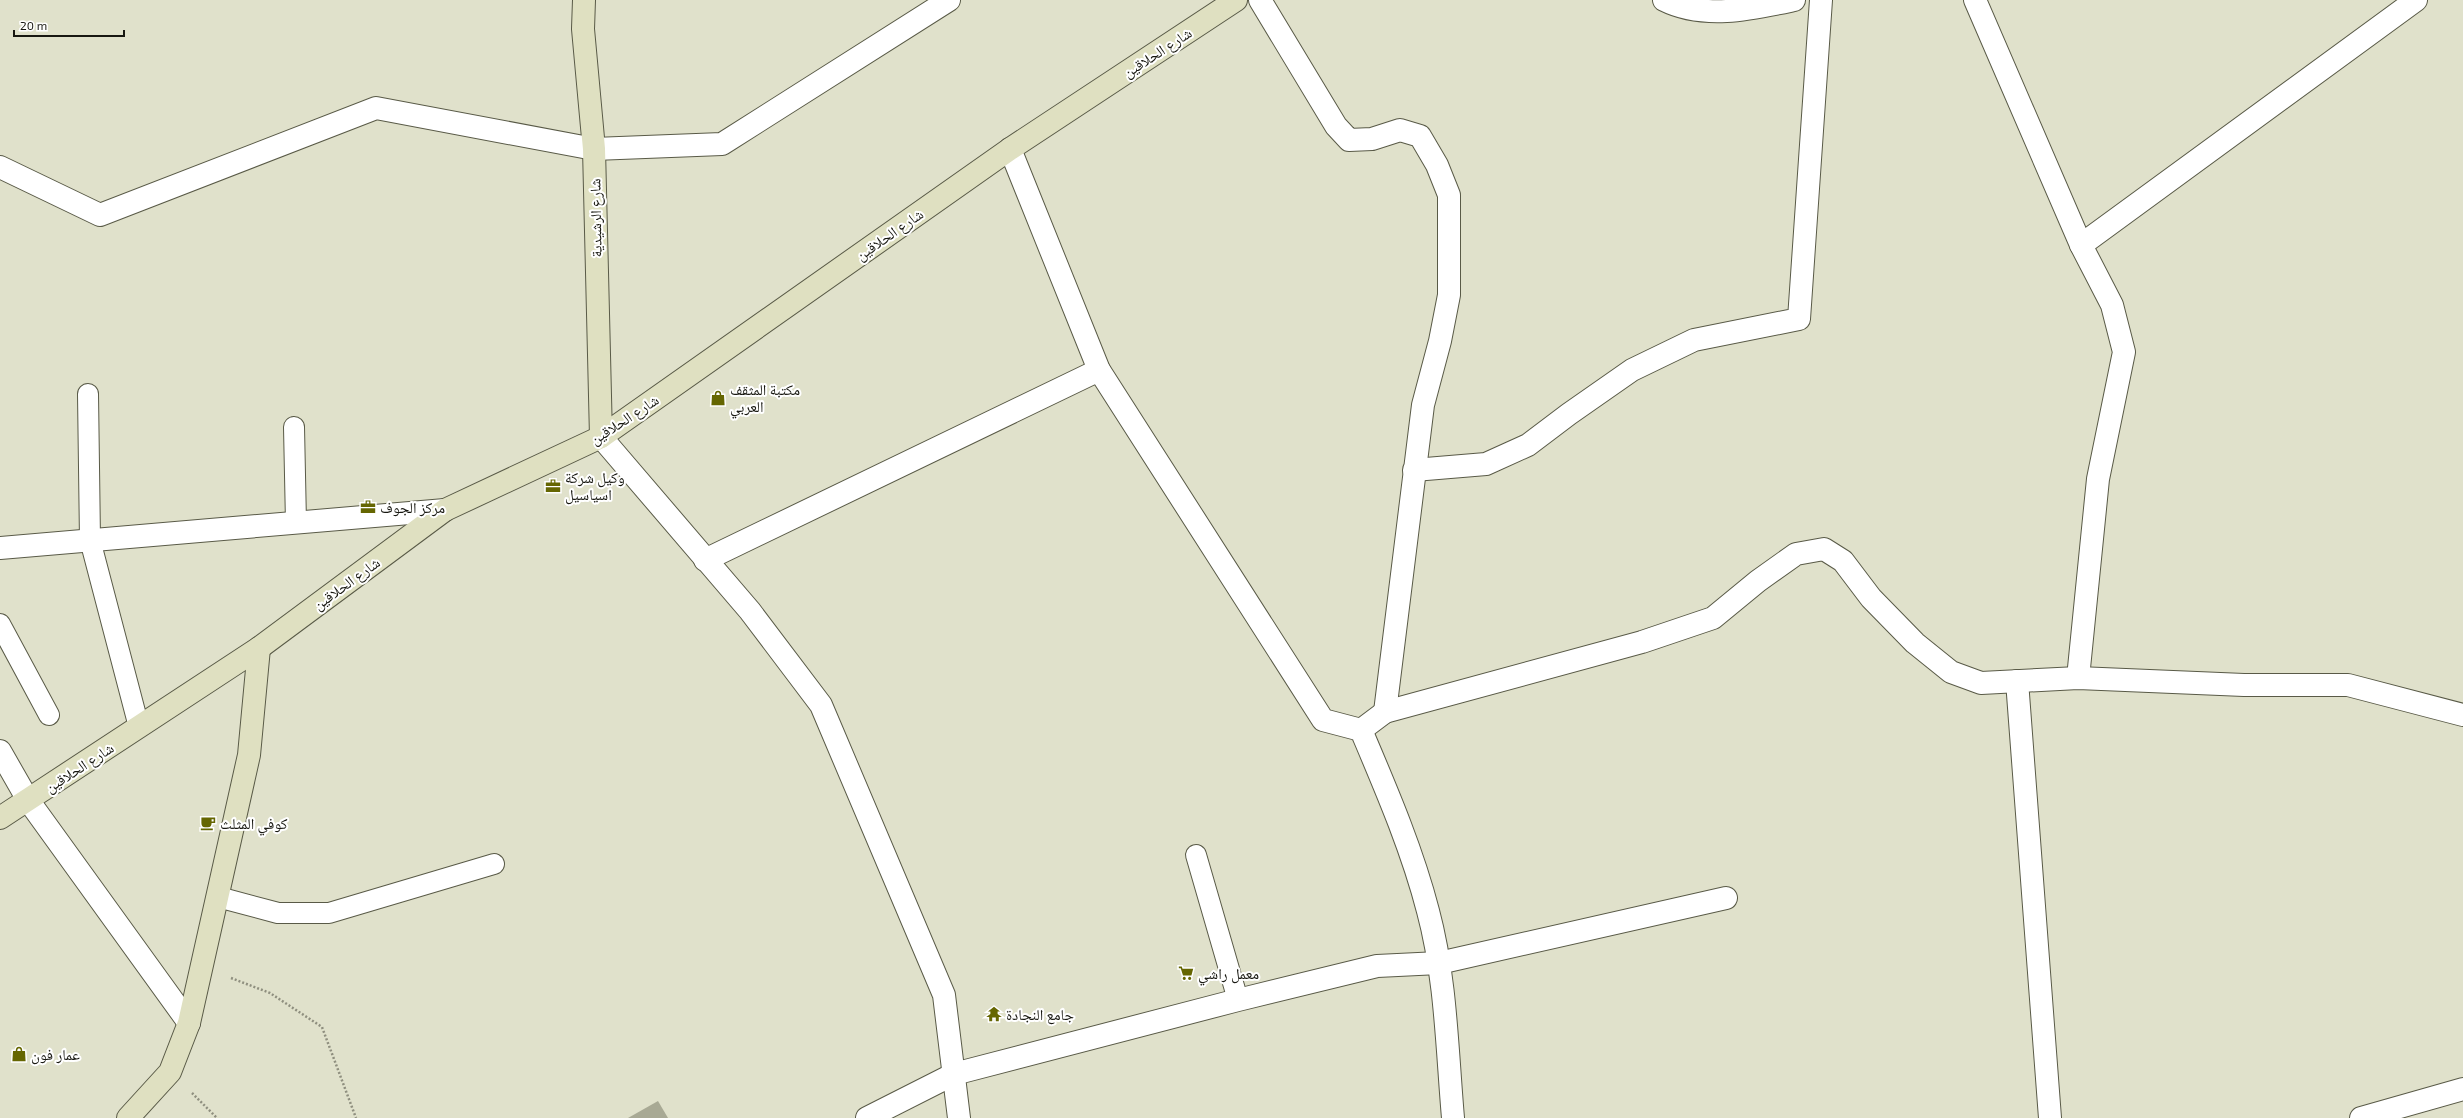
<svg xmlns="http://www.w3.org/2000/svg" width="2463" height="1118" font-family="'Exo 2','Noto Naskh Arabic',sans-serif">
<style>
.building{fill:#a8a994}
.lines{fill:none;stroke-linecap:round;stroke-linejoin:round}
.lane-casing{stroke:#595a47;stroke-width:22}
.street-casing{stroke:#595a47;stroke-width:24}
.secondary-casing{stroke:#595a47;stroke-width:24}
.path{stroke:#8f8f7f;stroke-width:2.5;stroke-dasharray:2 2;stroke-linecap:butt}
.lane{stroke:#fff;stroke-width:20}
.street{stroke:#fff;stroke-width:22}
.secondary{stroke:#dfe0c1;stroke-width:22}
.labels{text-anchor:middle;dominant-baseline:central;stroke-width:4;stroke-linejoin:round;paint-order:stroke}
.street-label{font-size:15px;fill:#171710;stroke:#fff}
.poi-label{font-size:15px;fill:#171710;stroke:#fff;text-anchor:start}
</style>
<rect width="100%" height="100%" fill="#e0e1cb"/>
<path class="building" d="M 658,1101 L 668,1118 L 628,1118 Z"/>
<g class="lines">
<g class="lane-casing">
<g id="lane">
<path d="M 88,394 L 90,540 L 139,727"/>
<path d="M 294,427 L 296,523"/>
<path d="M 0,624 L 49,715"/>
<path d="M 1196,855 L 1238,1000"/>
<path d="M 218,897 L 278,913 L 329,913 L 494,864"/>
</g>
</g>
<g class="street-casing">
<g id="street">
<path d="M 1260,0 L 1336,126 L 1349,140 L 1372,139 L 1400,130 L 1420,136 L 1437,165 L 1449,195 L 1449,295 L 1440,341 L 1423,405 L 1385,712"/>
<path d="M 1664,0 C 1704,20 1752,9 1794,0"/>
<path d="M 1975,0 L 2081,245 L 2112,305 L 2124,352 L 2098,479 L 2078,678"/>
<path d="M 1010,149 L 1099,370 L 1323,720 L 1361,730 C 1386,789 1412,849 1428,911 C 1446,978 1447,1049 1453,1118"/>
<path d="M 0,167 L 100,215 L 376,108 L 594,149 L 722,144 L 949,0"/>
<path d="M 2081,245 L 2416,0"/>
<path d="M 601,437 L 750,611 L 821,705 L 944,995 L 959,1118"/>
<path d="M 1414,470 L 1486,464 L 1528,445 L 1569,414 L 1632,370 L 1694,340 L 1799,319 L 1821,0"/>
<path d="M 0,548 L 445,510"/>
<path d="M 705,560 L 1099,370"/>
<path d="M 2017,681 L 2050,1118"/>
<path d="M 1361,730 L 1385,712 L 1642,642 L 1713,618 L 1758,581 L 1796,554 L 1824,549 L 1843,561 L 1871,598 L 1915,643 L 1951,672 L 1981,683 L 2078,678 L 2244,685 L 2348,685 L 2463,715"/>
<path d="M 0,751 L 28,800 L 189,1023"/>
<path d="M 867,1118 L 954,1074 L 1238,1000 L 1377,966 L 1439,963 L 1726,898"/>
<path d="M 2361,1118 L 2463,1089"/>
</g>
</g>
<g class="secondary-casing">
<g id="secondary">
<path d="M 584,0 L 583,29 L 594,149 L 601,437"/>
<path d="M 0,818 L 259,648 L 445,510 L 601,437 L 1010,149 L 1236,0"/>
<path d="M 128,1118 L 170,1072 L 189,1023 L 249,755 L 259,648"/>
</g>
</g>
<g class="path">
<path d="M 231,978 L 270,993 L 322,1027 L 356,1118"/>
<path d="M 192,1093 L 217,1118"/>
</g>
<use href="#lane" class="lane"/>
<use href="#street" class="street"/>
<use href="#secondary" class="secondary"/>
</g>
<defs>
<g id="shop-bare" transform="scale(1.2)"><path d="M-5-2.5h2.3a2.7 3.5 0 0 1 5.4 0H5L5.5 6h-11ZM-1.5-2.5h3a1.5 2.3 0 0 0-3 0Z" fill="#656601" stroke="#fff" stroke-width="2.5" paint-order="stroke"/></g>
<g id="office-bare" transform="scale(1.2)"><path d="M-6-3h4V-5.5h4V-3h4V5H-6ZM-1-4.5V-3h2v-1.5ZM-6 0V1H6V0Z" fill="#656601" stroke="#fff" stroke-width="2.5" paint-order="stroke"/></g>
<g id="cafe-bare" transform="scale(1.2)"><path d="M-5.5-4.5H6V0H3Q3 3.5 0 3.5H-2.5Q-5.5 3.5-5.5 0ZM3-3.2v2h1.7v-2ZM-6 4.5H4V6H-6Z" fill="#656601" stroke="#fff" stroke-width="2.5" paint-order="stroke"/></g>
<g id="supermarket-bare" transform="scale(1.2)"><path d="M-6-5.5h2.5l.6 2H6L4.5 2H-2.5L-4.4-4H-6ZM-1.5 3.2a1.3 1.3 0 1 0 .1 0ZM3 3.2a1.3 1.3 0 1 0 .1 0Z" fill="#656601" stroke="#fff" stroke-width="2.5" paint-order="stroke"/></g>
<g id="temple-bare" transform="scale(1.2)"><path d="M0-6L5-2H3V0L6.5 2.5H4V6H1.5V3h-3V6H-4V2.5H-6.5L-3 0V-2H-5Z" fill="#656601" stroke="#fff" stroke-width="2.5" paint-order="stroke"/></g>
</defs>
<g fill-rule="evenodd">
<use href="#shop-bare" x="718" y="398"/>
<use href="#office-bare" x="553" y="486"/>
<use href="#office-bare" x="368" y="507"/>
<use href="#cafe-bare" x="208" y="823"/>
<use href="#supermarket-bare" x="1186" y="973"/>
<use href="#temple-bare" x="994" y="1014"/>
<use href="#shop-bare" x="19" y="1054"/>
</g>
<g class="labels">
<g class="street-label">
<text transform="translate(1157 52) rotate(-33)">شارع الحلاقين</text>
<text transform="translate(595 218) rotate(-91)">شارع الرشيدية</text>
<text transform="translate(889 234) rotate(-35)">شارع الحلاقين</text>
<text transform="translate(624 419) rotate(-33)">شارع الحلاقين</text>
<text transform="translate(346 583) rotate(-36)">شارع الحلاقين</text>
<text transform="translate(79 767) rotate(-33)">شارع الحلاقين</text>
</g>
<g class="poi-label">
<text x="730" y="389">مكتبة المثقف<tspan x="730" dy="17">العربي</tspan></text>
<text x="565" y="477">وكيل شركة<tspan x="565" dy="17">اسياسيل</tspan></text>
<text x="380" y="507">مركز الجوف</text>
<text x="220" y="823">كوفي المثلث</text>
<text x="1198" y="973">معمل راشي</text>
<text x="1006" y="1014">جامع النجادة</text>
<text x="31" y="1054">عمار فون</text>
</g>
</g>
<path d="M14 30v6h110v-6" fill="none" stroke="#171710" stroke-width="2"/>
<text x="20" y="30" font-size="12" fill="#171710" stroke="#ffffff" stroke-width="3" paint-order="stroke">20 m</text>
</svg>
